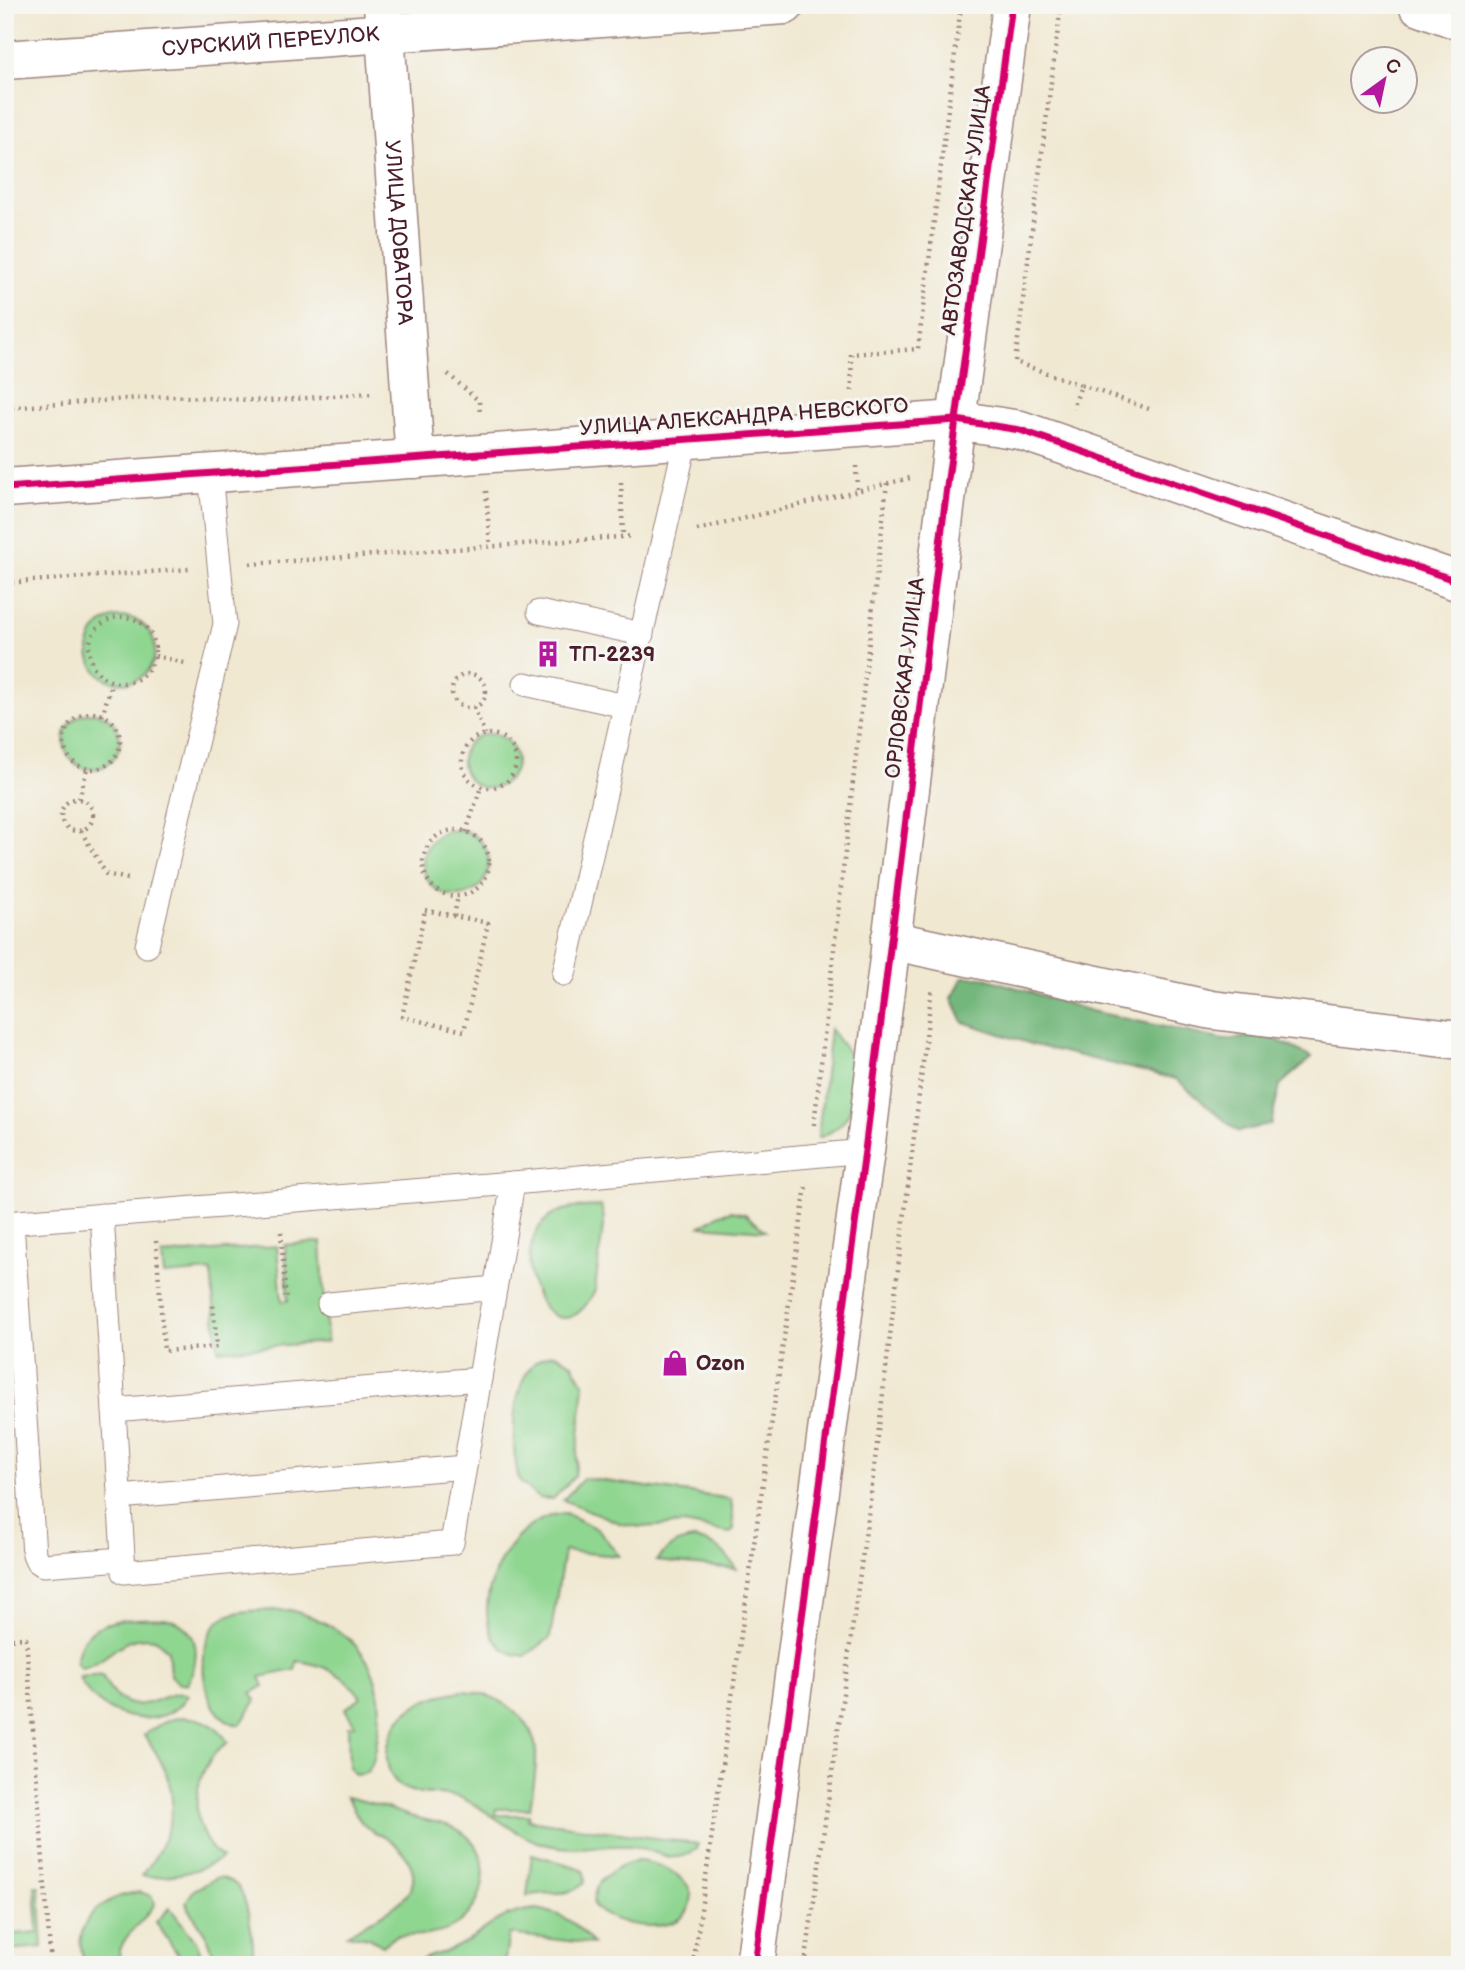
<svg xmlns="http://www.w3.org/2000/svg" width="1465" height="1970" font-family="'Balsamiq Sans',sans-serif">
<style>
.green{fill:#8fd691;stroke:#6c7a5e;stroke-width:2}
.forest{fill:#73b77b;stroke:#5e6b53;stroke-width:2}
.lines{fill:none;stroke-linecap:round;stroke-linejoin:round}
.service-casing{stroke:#9d847e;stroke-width:25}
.minor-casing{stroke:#9d847e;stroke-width:41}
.tertiary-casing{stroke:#9d847e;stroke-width:41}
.path{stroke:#9d847e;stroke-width:4.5;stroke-dasharray:2 5;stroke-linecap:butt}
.service{stroke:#fff;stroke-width:23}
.minor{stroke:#fff;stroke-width:38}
.tertiary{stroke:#fff;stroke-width:38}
.cycleway-casing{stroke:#f6f6f2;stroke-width:11}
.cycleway{stroke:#d6006c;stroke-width:7}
.labels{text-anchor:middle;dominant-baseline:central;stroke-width:6;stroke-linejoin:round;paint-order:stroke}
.street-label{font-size:21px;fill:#4a1f2b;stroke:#f6f6f2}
.poi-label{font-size:21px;font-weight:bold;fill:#4a1f2b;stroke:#f6f6f2;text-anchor:start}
</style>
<rect width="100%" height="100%" fill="#f6f6f2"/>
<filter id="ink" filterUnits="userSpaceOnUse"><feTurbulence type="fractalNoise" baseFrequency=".0143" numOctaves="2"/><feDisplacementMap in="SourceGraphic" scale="14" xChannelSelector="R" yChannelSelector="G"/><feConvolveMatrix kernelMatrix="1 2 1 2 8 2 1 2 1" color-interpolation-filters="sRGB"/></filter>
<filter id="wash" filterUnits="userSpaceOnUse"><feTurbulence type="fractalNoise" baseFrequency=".00686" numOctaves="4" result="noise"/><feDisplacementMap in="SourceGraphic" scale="28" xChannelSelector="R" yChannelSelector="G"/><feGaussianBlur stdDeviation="1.57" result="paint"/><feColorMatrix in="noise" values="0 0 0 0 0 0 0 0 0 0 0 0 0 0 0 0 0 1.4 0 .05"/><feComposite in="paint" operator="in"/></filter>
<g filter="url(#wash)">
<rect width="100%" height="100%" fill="#f0e8d1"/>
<g class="green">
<circle cx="122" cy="650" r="33"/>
<circle cx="92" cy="741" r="28"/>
<circle cx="489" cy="761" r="27"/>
<circle cx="456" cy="863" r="33"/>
<path d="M 830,1029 L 860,1068 C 853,1102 854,1124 818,1138 Z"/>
<path d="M 601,1206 L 604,1218 L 595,1290 C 552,1375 494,1242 558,1212 C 571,1206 587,1207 601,1206 Z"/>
<path d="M 732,1211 L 745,1214 L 765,1231 L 701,1226 L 720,1214 Z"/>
<path d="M 321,1242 L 327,1342 L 218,1350 L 211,1271 L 164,1275 L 162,1255 L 277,1246 L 282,1301 L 288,1301 L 285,1245 Z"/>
<path d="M 555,1354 L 572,1363 L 584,1384 L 575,1476 L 553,1499 L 539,1498 L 520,1482 C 509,1450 508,1357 555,1354 Z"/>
<path d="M 584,1478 L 731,1499 L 734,1530 L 730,1533 L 684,1524 L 641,1527 L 622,1524 L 563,1500 Z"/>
<path d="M 565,1513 L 599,1530 L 619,1556 L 564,1551 L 550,1638 L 525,1656 C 454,1650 492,1519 565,1513 Z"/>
<path d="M 694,1539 C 715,1544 725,1550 736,1569 L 656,1561 C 668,1547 676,1541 694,1539 Z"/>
<path d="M 290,1610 C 357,1628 390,1669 377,1740 C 375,1753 375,1767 364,1774 L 355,1775 L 349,1767 L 348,1726 L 355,1725 L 345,1709 L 361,1697 C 344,1674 326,1665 297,1661 L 295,1670 L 260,1677 L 264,1686 L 251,1693 L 256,1700 L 240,1725 C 198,1720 191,1635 225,1617 C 242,1608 271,1611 290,1610 Z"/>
<path d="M 165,1618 C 200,1626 201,1655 188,1683 L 179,1684 L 170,1674 L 168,1650 L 155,1639 C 118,1633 111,1662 81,1668 L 76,1662 C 83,1614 127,1620 165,1618 Z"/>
<path d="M 102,1675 C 131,1734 162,1685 188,1695 C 162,1738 94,1716 79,1677 Z"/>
<path d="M 463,1691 C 499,1693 538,1718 536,1759 C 536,1776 532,1793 530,1809 L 496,1809 L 495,1815 L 529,1815 L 528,1820 L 698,1844 L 697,1849 C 690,1854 682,1858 672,1857 C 658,1855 646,1848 631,1846 C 601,1844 570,1853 541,1843 C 511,1833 490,1811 462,1798 C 441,1790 413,1800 396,1782 C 389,1774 386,1762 387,1752 C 392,1710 425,1696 463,1691 Z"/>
<path d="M 182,1717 C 204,1718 215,1724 228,1742 C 190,1767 185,1831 222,1858 C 197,1873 171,1878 142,1876 C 180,1825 184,1788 144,1735 L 165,1721 Z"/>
<path d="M 346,1797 C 368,1801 387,1808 407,1815 C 428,1823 448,1820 467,1836 C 497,1861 483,1910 453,1927 C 438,1936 412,1936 396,1935 L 383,1946 L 369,1938 L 347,1934 C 378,1915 442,1894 399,1848 C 389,1836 373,1834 363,1824 C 356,1817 353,1805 346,1797 Z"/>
<path d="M 532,1854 L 579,1868 L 584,1872 L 585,1882 C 567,1900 549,1889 527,1896 Z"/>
<path d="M 638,1861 C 659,1862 704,1881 688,1910 C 674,1937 611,1926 594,1906 C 590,1882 617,1864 638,1861 Z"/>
<path d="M 218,1877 C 224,1878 234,1882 238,1887 C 248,1899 257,1951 251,1965 L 218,1965 L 207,1937 L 188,1907 L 186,1902 L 194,1890 Z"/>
<path d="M 35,1886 L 39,1886 L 43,1947 L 5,1950 L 5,1935 L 38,1932 Z"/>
<path d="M 140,1892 L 151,1896 L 155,1903 C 144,1924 113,1939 120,1965 L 85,1965 C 83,1957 79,1945 81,1937 C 85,1909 116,1894 140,1892 Z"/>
<path d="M 170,1908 L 197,1943 L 205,1965 L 185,1965 L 156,1922 Z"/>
<path d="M 537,1909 C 563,1914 577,1923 593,1944 L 509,1934 L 504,1965 L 414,1965 C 427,1954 440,1955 454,1948 C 491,1931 490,1914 537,1909 Z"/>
</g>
<path class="forest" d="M 963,977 L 982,977 L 1091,1011 L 1224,1040 L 1267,1035 L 1312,1057 L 1280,1085 L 1271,1124 L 1238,1132 L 1176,1079 L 1034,1045 L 963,1022 L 952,998 Z"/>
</g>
<g filter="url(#ink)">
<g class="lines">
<g class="service-casing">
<g id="service">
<path d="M 539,612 L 642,634"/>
<path d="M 525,684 L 625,706"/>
<path d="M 147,946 L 225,624 L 210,473"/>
<path d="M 564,974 L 686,439"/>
<path d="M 102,1215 L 124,1572 L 452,1543 L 513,1183"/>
<path d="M 12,1222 L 34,1554 L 37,1561 L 43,1565 L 123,1559"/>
<path d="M 5,1223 L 513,1183 L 865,1151"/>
<path d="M 329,1304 L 495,1288"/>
<path d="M 114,1410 L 480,1379"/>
<path d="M 119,1497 L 465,1467"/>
</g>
</g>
<g class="minor-casing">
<g id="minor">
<path id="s1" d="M 383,5 L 415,459"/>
<path d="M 1418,5 L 1460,21"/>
<path id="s2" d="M 5,60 L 785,5"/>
<path d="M 890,940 L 1212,1010 L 1460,1040"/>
<path d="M 755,1965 L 865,1151 L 956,420 L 1020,430 L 1460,582"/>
</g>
</g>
<g class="tertiary-casing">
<path id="tertiary" d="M 5,488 L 956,420 L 1012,5"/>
</g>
<g class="path">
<path d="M 1061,5 L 1015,362 L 1081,385 L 1073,409"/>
<path d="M 448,374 L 479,401 L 480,414"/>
<path d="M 1081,385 L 1149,409"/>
<path d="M 852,391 L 851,354 L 918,349 L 961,5"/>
<path d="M 5,408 L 168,396 L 268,401 L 372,393"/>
<path d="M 856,466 L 857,490"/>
<path d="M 621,482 L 623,537"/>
<path d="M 486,491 L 490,546"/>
<path d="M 697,530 L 910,478"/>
<path d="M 250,564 L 633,536"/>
<path d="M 5,583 L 189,569"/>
<circle cx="122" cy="650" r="33"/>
<path d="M 155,656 L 185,663"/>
<circle cx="469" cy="691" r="17"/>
<path d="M 474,707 L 485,734"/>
<circle cx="92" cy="741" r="28"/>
<path d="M 102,716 L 112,682"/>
<circle cx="489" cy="761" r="27"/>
<circle cx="77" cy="815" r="16"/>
<path d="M 79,799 L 87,769"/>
<circle cx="456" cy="863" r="33"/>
<path d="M 81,831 L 106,874 L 132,880"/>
<path d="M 466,832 L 481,787"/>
<path d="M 425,910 L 488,923 L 464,1031 L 402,1017 Z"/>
<path d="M 454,916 L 458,896"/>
<path d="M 814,1125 L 887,483"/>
<path d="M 281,1232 L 286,1301"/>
<path d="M 156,1241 L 164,1351 L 217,1347 L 213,1305"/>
<path d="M 5,1617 L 7,1639"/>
<path d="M 5,1639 L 26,1638 L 51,1965"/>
<path d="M 693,1965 L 806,1186"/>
<path d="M 805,1965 L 870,1502 L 932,987"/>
</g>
<use href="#service" class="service"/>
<use href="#minor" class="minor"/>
<use href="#tertiary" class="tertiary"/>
<g class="cycleway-casing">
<g id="cycleway">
<path d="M 5,488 L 956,420 L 1020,430 L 1460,582"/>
<path d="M 755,1965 L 865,1151 L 948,479 L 1012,5"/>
</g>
</g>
<use href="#cycleway" class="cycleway"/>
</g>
</g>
<defs>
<g id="building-bare" transform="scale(2.1)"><path d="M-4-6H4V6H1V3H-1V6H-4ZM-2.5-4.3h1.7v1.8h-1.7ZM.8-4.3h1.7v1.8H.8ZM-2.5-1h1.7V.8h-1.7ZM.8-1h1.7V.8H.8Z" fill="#b5179e" stroke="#f6f6f2" stroke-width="2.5" paint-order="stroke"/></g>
<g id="shop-bare" transform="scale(2.1)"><path d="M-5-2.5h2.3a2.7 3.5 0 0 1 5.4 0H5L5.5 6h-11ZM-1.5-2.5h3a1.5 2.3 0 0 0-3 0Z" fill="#b5179e" stroke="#f6f6f2" stroke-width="2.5" paint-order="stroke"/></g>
</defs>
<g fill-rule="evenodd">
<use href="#building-bare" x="548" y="654"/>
<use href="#shop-bare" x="675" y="1363"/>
</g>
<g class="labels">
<g class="street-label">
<text stroke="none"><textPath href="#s2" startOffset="266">СУРСКИЙ ПЕРЕУЛОК</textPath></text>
<text transform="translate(966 210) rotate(-82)">АВТОЗАВОДСКАЯ УЛИЦА</text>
<text stroke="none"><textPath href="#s1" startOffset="228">УЛИЦА ДОВАТОРА</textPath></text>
<text transform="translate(744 417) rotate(-4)">УЛИЦА АЛЕКСАНДРА НЕВСКОГО</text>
<text transform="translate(905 678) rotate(-83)">ОРЛОВСКАЯ УЛИЦА</text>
</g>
<g class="poi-label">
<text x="569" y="654">ТП-2239</text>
<text x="696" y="1363">Ozon</text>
</g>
</g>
<rect width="1465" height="1970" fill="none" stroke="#f6f6f2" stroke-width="28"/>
<g transform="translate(1384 80) rotate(33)"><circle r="33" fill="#f6f6f2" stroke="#b1a0a2" stroke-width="2"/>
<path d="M0-5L12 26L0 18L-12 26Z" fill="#b5179e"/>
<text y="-10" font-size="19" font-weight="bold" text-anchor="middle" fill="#4a1f2b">С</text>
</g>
</svg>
